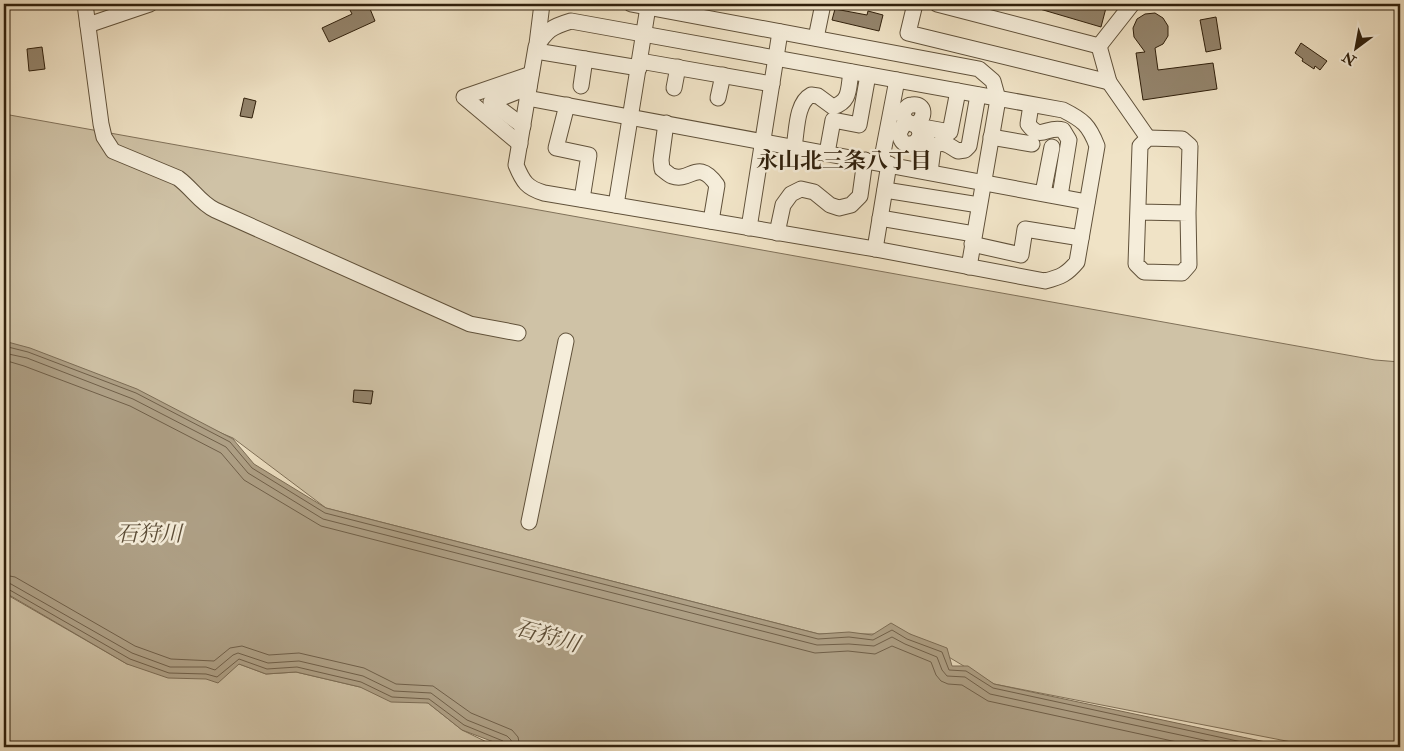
<svg xmlns="http://www.w3.org/2000/svg" width="1404" height="751" font-family="'IM FELL Double Pica','Noto Serif JP',serif">
<style>
.green{fill:#cfc2a6;stroke:#807159}
.water{fill:#afa187;stroke:#7c6d56}
.lines{fill:none;stroke-linecap:round;stroke-linejoin:round}
.shore{stroke:#70604a;stroke-width:1}
.building{fill:#94856d;stroke:#30200c}
.minor-casing{stroke:#60513a;stroke-width:17}
.minor{stroke:#f5edda;stroke-width:15}
.labels{text-anchor:middle;dominant-baseline:central;stroke-width:5;stroke-linejoin:round;paint-order:stroke}
.neighbourhood-label{font-size:22px;font-weight:bold;fill:#30200c;stroke:#f5edda}
.water-label{font-size:22px;font-style:italic;fill:#5c4d37;stroke:#f5edda}
</style>
<rect width="100%" height="100%" fill="#f0e3c6"/>
<filter id="stains"><feTurbulence type="fractalNoise" baseFrequency=".004" numOctaves="4"/><feColorMatrix values="0 0 0 0 .2 0 0 0 0 .09 0 0 0 0 .02 0 0 0 .5 -.17"/></filter>
<radialGradient id="worn" r=".72"><stop offset=".6" stop-color="#630" stop-opacity="0"/><stop offset="1" stop-color="#630" stop-opacity=".3"/></radialGradient>
<g class="green">
<path d="M 4,114 L 1375,360 L 1400,362 L 1400,747 L 1317,747 L 994,684 L 910,634 L 819,634 L 326,508 L 233,438 L 4,342 Z"/>
<path d="M 4,593 L 127,664 L 239,664 L 266,674 L 296,672 L 428,703 L 462,730 L 497,747 L 4,747 Z"/>
</g>
<path class="water" d="M 4,341 L 30,348 L 137,389 L 233,439 L 254,464 L 326,508 L 819,634 L 849,632 L 872,635 L 891,623 L 910,634 L 947,648 L 952,666 L 968,666 L 994,684 L 1289,747 L 507,747 L 462,730 L 428,703 L 391,702 L 360,687 L 296,672 L 266,674 L 239,664 L 218,683 L 206,679 L 168,678 L 127,664 L 4,592 Z"/>
<g class="lines">
<g class="shore">
<path d="M 4,346 L 28,352 L 136,393 L 230,442 L 252,468 L 325,513 L 818,639 L 849,637 L 873,640 L 892,630 L 907,639 L 942,652 L 949,670 L 966,671 L 993,688 L 1265,747"/>
<path d="M 4,353 L 27,358 L 133,399 L 226,447 L 248,473 L 323,519 L 817,645 L 849,644 L 874,646 L 892,637 L 905,644 L 937,657 L 942,670 L 947,676 L 965,677 L 990,694 L 1236,747"/>
<path d="M 4,360 L 24,366 L 130,406 L 221,453 L 244,480 L 321,526 L 815,653 L 848,651 L 875,654 L 892,646 L 931,662 L 936,675 L 941,681 L 948,684 L 962,685 L 988,701 L 1200,747"/>
<path d="M 4,575 L 15,577 L 135,646 L 171,659 L 214,661 L 230,648 L 242,646 L 269,655 L 299,653 L 364,668 L 396,684 L 433,686 L 471,713 L 512,730 L 518,737 L 520,747"/>
<path d="M 4,582 L 11,584 L 132,653 L 170,667 L 206,667 L 215,670 L 233,655 L 238,653 L 268,663 L 299,661 L 363,676 L 394,691 L 431,693 L 467,720 L 507,736 L 511,740 L 513,747"/>
<path d="M 4,588 L 8,589 L 130,659 L 169,673 L 206,674 L 217,677 L 239,659 L 267,669 L 297,667 L 361,682 L 392,697 L 429,699 L 464,725 L 503,741 L 506,747"/>
</g>
</g>
<g class="building">
<path d="M 347,4 L 368,4 L 375,21 L 329,42 L 322,28 L 352,14 Z"/>
<path d="M 1033,4 L 1107,4 L 1101,27 L 1033,7 Z"/>
<path d="M 835,9 L 867,15 L 868,11 L 883,15 L 879,31 L 832,20 Z"/>
<path d="M 1155,13 L 1163,18 L 1168,26 L 1168,36 L 1163,44 L 1155,48 L 1158,70 L 1213,63 L 1217,89 L 1143,100 L 1136,53 L 1145,52 L 1134,37 L 1133,28 L 1137,19 L 1145,14 Z"/>
<path d="M 1216,17 L 1221,49 L 1206,52 L 1200,20 Z"/>
<path d="M 1301,43 L 1327,61 L 1320,70 L 1315,66 L 1314,69 L 1302,61 L 1303,59 L 1295,53 Z"/>
<path d="M 42,47 L 45,69 L 29,71 L 27,49 Z"/>
<path d="M 244,98 L 256,101 L 252,118 L 240,116 Z"/>
<path d="M 354,390 L 373,391 L 371,404 L 353,402 Z"/>
</g>
<g class="lines">
<g class="minor-casing">
<g id="minor">
<path d="M 85,4 L 101,124 L 104,137 L 113,151 L 178,178 C 192,188 200,203 215,210 L 470,324 L 518,333"/>
<path d="M 631,4 L 979,69 L 993,81 L 998,99 L 969,267"/>
<path d="M 915,4 L 908,33 L 1109,82"/>
<path d="M 937,4 L 1099,46"/>
<path d="M 571,21 L 1063,110 C 1083,120 1089,125 1097,146 L 1077,262 C 1067,274 1061,277 1045,281 L 875,249 L 544,193 C 527,188 523,182 516,165 L 536,47 C 547,30 551,27 571,21 Z"/>
<path d="M 88,25 L 150,4"/>
<path d="M 816,38 L 823,4"/>
<path d="M 537,44 L 542,4"/>
<path d="M 1099,46 L 1109,82 L 1148,138"/>
<path d="M 1099,46 L 1132,4"/>
<path d="M 536,51 L 639,68"/>
<path d="M 640,61 L 772,84"/>
<path d="M 581,86 L 585,59"/>
<path d="M 674,88 L 678,67"/>
<path d="M 527,98 L 1087,202"/>
<path d="M 718,98 L 723,75"/>
<path d="M 567,105 L 556,148 L 589,155 L 582,199"/>
<path d="M 1031,105 L 1028,124 C 1041,142 1047,125 1063,130 L 1069,140 L 1060,196"/>
<path d="M 666,123 L 661,160 L 662,169 C 665,171 669,175 672,176 C 691,183 697,157 717,185 L 711,221"/>
<path d="M 909,123 L 904,124 L 899,133 C 900,138 902,144 908,144 C 917,145 923,135 918,128 C 915,123 908,124 905,119 C 901,114 906,105 912,105 C 926,103 926,119 915,124"/>
<path d="M 523,126 L 491,102 L 529,87"/>
<path d="M 991,137 L 1032,144"/>
<path d="M 520,144 L 464,97 L 531,74"/>
<path d="M 794,147 C 797,131 796,103 811,95 L 818,96 L 833,107 C 851,101 848,89 851,72"/>
<path d="M 925,147 L 928,128 L 950,132 L 958,91"/>
<path d="M 827,153 L 833,120 L 859,125 L 868,75"/>
<path d="M 881,163 L 897,80"/>
<path d="M 930,172 L 933,149 L 935,145 C 946,141 949,146 958,151 L 965,150 L 969,146 L 978,95"/>
<path d="M 885,190 L 979,205"/>
<path d="M 1043,193 L 1052,147"/>
<path d="M 616,205 L 648,7"/>
<path d="M 1139,212 L 1188,213 L 1189,265 L 1182,273 L 1144,272 L 1136,264 L 1140,146 L 1148,138 L 1182,139 L 1190,146 L 1188,213"/>
<path d="M 880,218 L 974,234"/>
<path d="M 749,228 L 780,32"/>
<path d="M 777,233 L 783,205 L 791,194 L 801,189 L 814,192 L 830,205 L 839,208 L 851,205 L 860,196 L 865,160"/>
<path d="M 972,244 L 1021,255 L 1025,229 L 1081,238"/>
<path d="M 875,249 L 889,164"/>
<path d="M 529,522 L 566,341"/>
</g>
</g>
<use href="#minor" class="minor"/>
</g>
<g class="labels">
<g class="neighbourhood-label">
<text x="844" y="161">永山北三条八丁目</text>
</g>
<g class="water-label">
<text x="149" y="534">石狩川</text>
<text transform="translate(547 636) rotate(16)">石狩川</text>
</g>
</g>
<rect width="1404" height="751" fill="none" stroke="#f0e3c6" stroke-width="20"/>
<rect x="5" y="5" width="1394" height="741" fill="none" stroke="#30200c" stroke-width="2.5"/>
<rect x="10" y="10" width="1384" height="731" fill="none" stroke="#30200c"/>
<g transform="translate(1356 48) rotate(212)" stroke="#f5edda" stroke-width="4" paint-order="stroke">
<path d="M0-4L9 19L0 12L-9 19Z" fill="#30200c"/>
<text y="-8" font-size="14" font-weight="bold" text-anchor="middle" fill="#30200c">N</text>
</g>
<rect width="100%" height="100%" filter="url(#stains)"/>
<rect width="100%" height="100%" fill="url(#worn)"/>
</svg>
